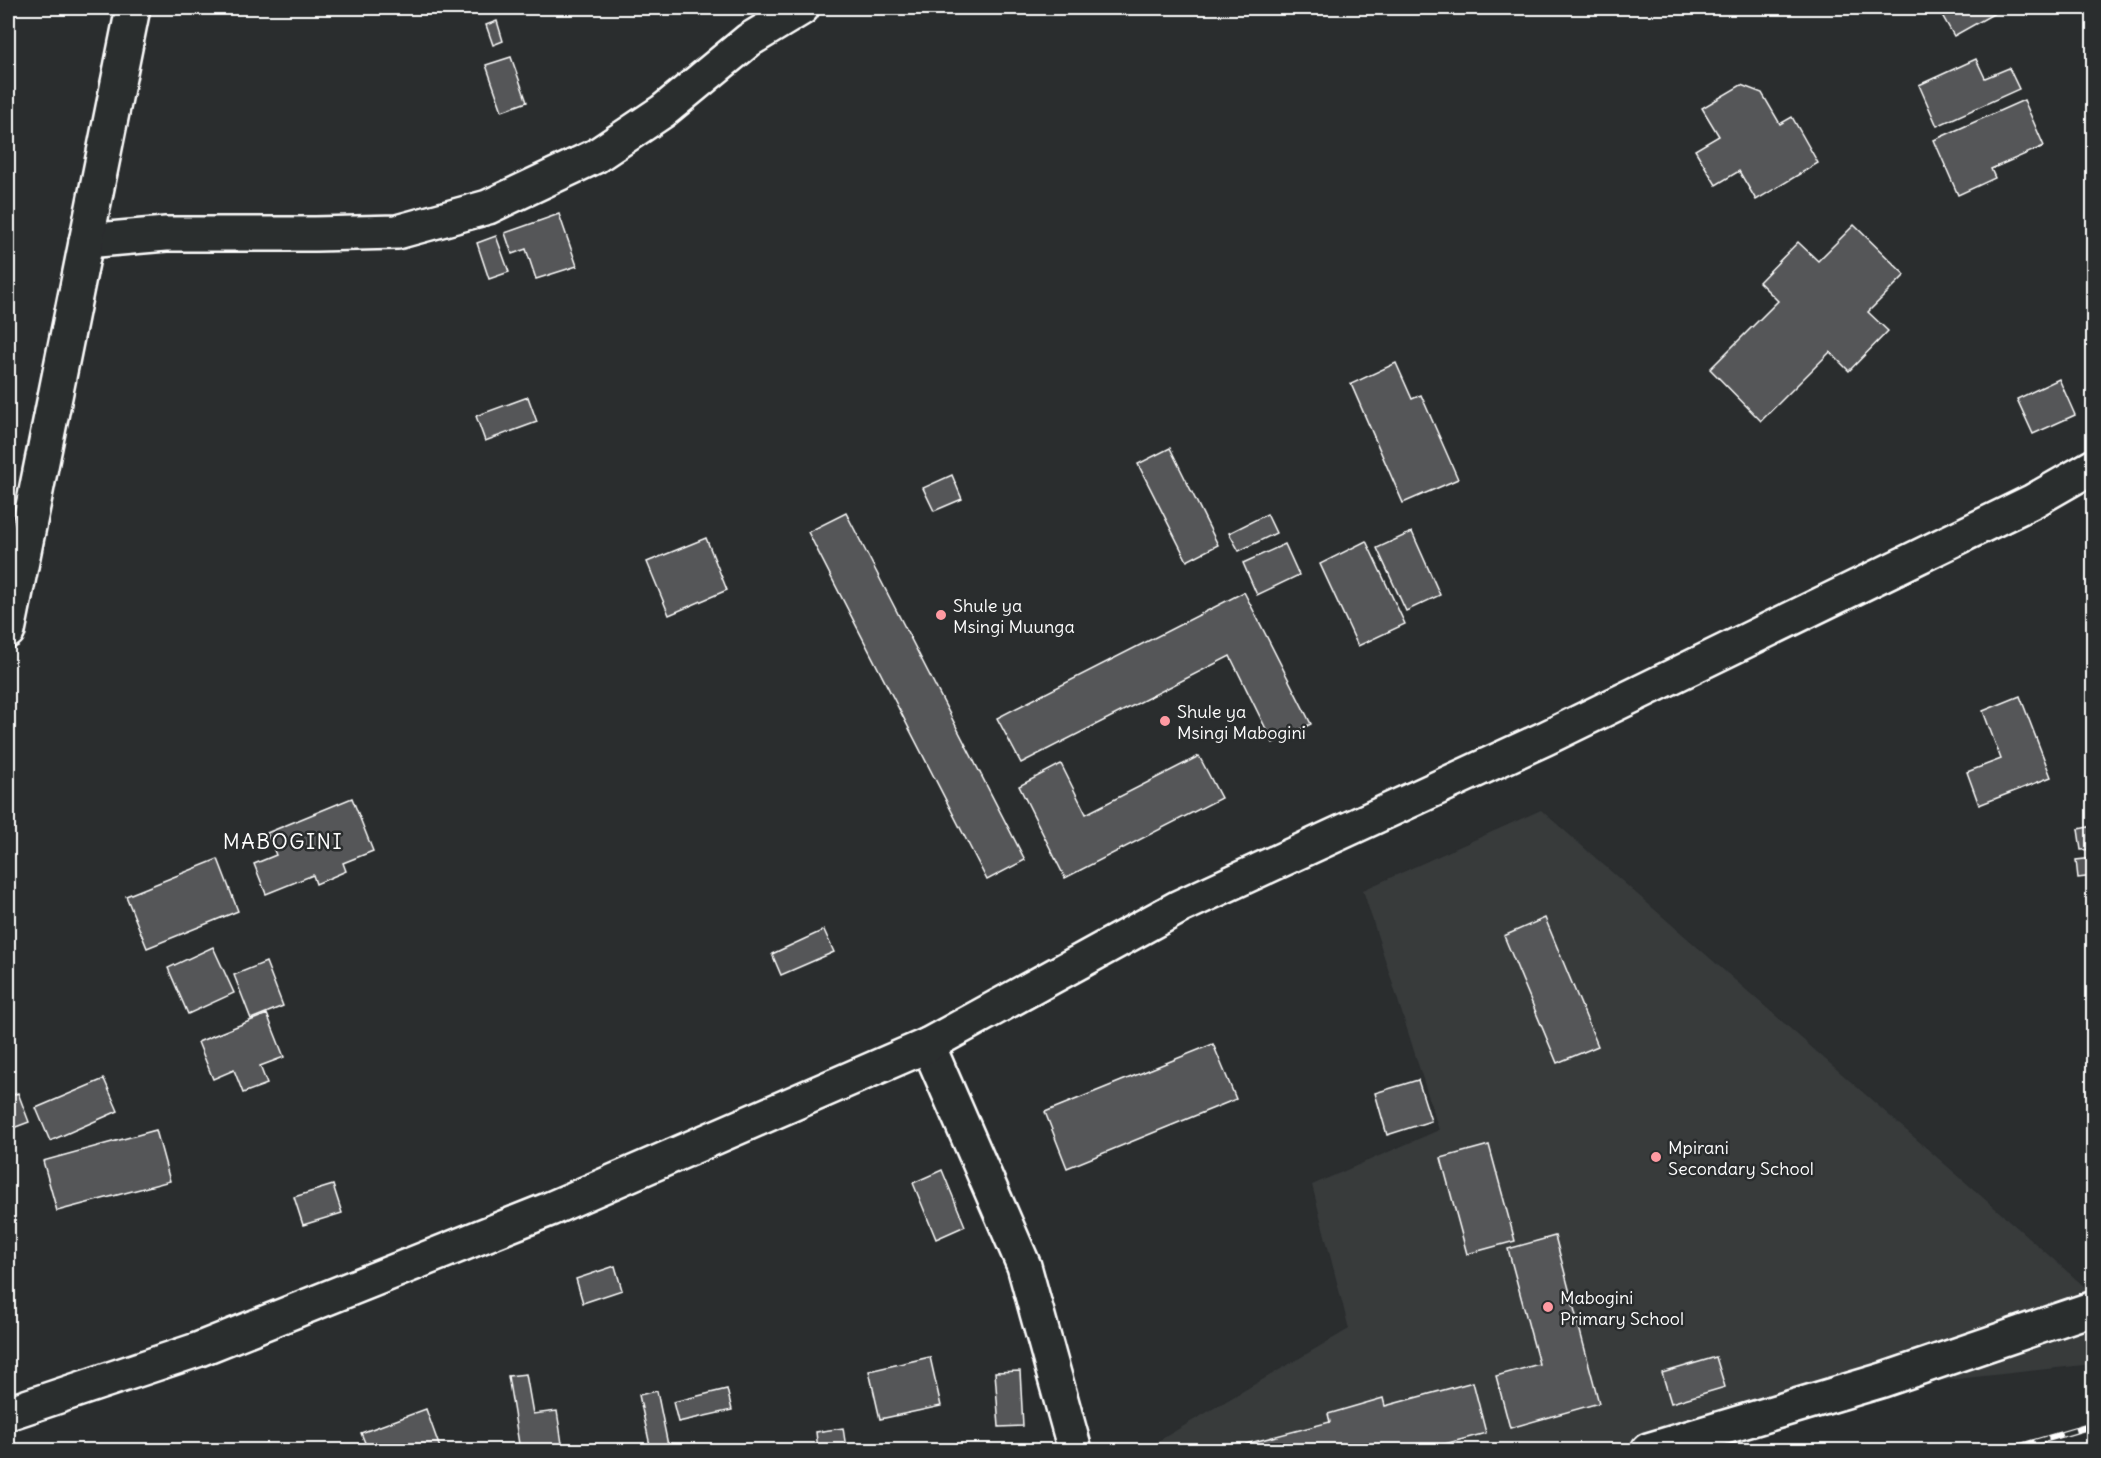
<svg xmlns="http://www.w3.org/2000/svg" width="2101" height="1458" font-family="Delius,sans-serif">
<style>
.built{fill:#373a3b}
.building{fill:#555758;stroke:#fff;stroke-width:1.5}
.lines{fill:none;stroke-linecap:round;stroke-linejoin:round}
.minor-casing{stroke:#fff;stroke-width:38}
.tertiary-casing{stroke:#fff;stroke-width:38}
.minor{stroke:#2a2d2e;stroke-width:33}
.tertiary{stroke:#2a2d2e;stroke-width:33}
.rail-casing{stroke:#fff;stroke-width:7}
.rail{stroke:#2a2d2e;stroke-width:4.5;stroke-dasharray:14;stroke-linecap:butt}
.poi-dot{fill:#ff9aa2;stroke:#2a2d2e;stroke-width:2}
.labels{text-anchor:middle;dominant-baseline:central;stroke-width:5;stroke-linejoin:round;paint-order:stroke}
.poi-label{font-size:18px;fill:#fff;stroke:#2a2d2e;text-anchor:start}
.quarter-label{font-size:21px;letter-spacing:1.5px;fill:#fff;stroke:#2a2d2e}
</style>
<rect width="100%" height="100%" fill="#2a2d2e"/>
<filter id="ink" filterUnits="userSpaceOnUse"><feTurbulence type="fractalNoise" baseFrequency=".0167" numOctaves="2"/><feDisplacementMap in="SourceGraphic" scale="12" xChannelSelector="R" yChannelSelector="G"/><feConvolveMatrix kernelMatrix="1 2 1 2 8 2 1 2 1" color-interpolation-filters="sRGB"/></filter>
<g filter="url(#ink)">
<path class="built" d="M 1541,810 L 2093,1294 L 2093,1364 L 1785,1398 L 1603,1450 L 1156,1450 L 1153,1444 L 1349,1329 L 1312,1185 L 1439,1130 L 1363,890 Z"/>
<g class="building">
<path d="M 1938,8 L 1992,8 L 1995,13 L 1954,36 Z"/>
<path d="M 497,21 L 503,41 L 493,45 L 486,25 Z"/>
<path d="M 511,57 L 527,102 L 502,111 L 486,65 Z"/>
<path d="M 1976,59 L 1985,78 L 2009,68 L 2019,89 L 1937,126 L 1919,85 Z"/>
<path d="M 1741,85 L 1762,93 L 1780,124 L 1792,117 L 1818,163 L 1756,200 L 1739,171 L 1716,185 L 1695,150 L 1719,136 L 1702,108 Z"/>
<path d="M 2024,100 L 2044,146 L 1991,169 L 1995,178 L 1958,195 L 1934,140 Z"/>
<path d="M 559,214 L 577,266 L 536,279 L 526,249 L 512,254 L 505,233 Z"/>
<path d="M 1854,225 L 1905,275 L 1868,312 L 1888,331 L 1849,371 L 1830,352 L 1761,421 L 1710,369 L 1778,301 L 1759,282 L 1798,242 L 1818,261 Z"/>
<path d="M 496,236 L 509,272 L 489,279 L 477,243 Z"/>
<path d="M 1396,363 L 1412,399 L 1421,395 L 1458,479 L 1403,503 L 1351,384 Z"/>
<path d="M 2059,379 L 2075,415 L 2033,434 L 2017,399 Z"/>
<path d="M 528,397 L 537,422 L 485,441 L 476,416 Z"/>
<path d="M 1170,448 L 1218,545 L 1187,561 L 1138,464 Z"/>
<path d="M 952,475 L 962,499 L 934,511 L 923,488 Z"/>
<path d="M 846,513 L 1025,860 L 987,880 L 808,532 Z"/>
<path d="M 1267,514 L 1276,533 L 1239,551 L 1229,533 Z"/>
<path d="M 1412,532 L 1440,595 L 1406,611 L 1377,548 Z"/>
<path d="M 706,538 L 727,590 L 669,615 L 647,562 Z"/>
<path d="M 1366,541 L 1405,624 L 1358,646 L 1320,564 Z"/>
<path d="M 1285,544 L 1299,575 L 1257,595 L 1243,563 Z"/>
<path d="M 1244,592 L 1311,724 L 1273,743 L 1230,656 L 1021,763 L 997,718 Z"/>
<path d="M 2020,696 L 2051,777 L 1979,805 L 1967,772 L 2001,759 L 1983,711 Z"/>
<path d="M 1199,756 L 1221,798 L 1065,878 L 1019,786 L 1061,764 L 1086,814 Z"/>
<path d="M 352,798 L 373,851 L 343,863 L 346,871 L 316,884 L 313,875 L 266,894 L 254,864 L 276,855 L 267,833 Z"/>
<path d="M 2094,826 L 2094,849 L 2081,850 L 2078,829 Z"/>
<path d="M 2094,858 L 2094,876 L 2078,878 L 2076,860 Z"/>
<path d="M 218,859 L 238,911 L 147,948 L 126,896 Z"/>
<path d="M 1545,918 L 1598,1046 L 1557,1063 L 1504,936 Z"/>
<path d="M 824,930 L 834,952 L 781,975 L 772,954 Z"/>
<path d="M 213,947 L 234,993 L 188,1014 L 168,968 Z"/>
<path d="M 266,962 L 283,1006 L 251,1019 L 234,975 Z"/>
<path d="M 267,1014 L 284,1057 L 260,1066 L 267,1084 L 243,1093 L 234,1070 L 213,1079 L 198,1042 Z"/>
<path d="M 1213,1044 L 1236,1099 L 1067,1168 L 1045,1112 Z"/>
<path d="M 104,1079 L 118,1111 L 50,1141 L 36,1108 Z"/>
<path d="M 1418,1080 L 1431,1121 L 1387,1135 L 1375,1093 Z"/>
<path d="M 18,1093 L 29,1122 L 8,1130 L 8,1097 Z"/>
<path d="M 156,1130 L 170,1181 L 57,1211 L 43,1161 Z"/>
<path d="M 1489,1145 L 1515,1241 L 1467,1254 L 1441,1158 Z"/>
<path d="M 942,1170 L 965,1226 L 936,1239 L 913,1183 Z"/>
<path d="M 333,1185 L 342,1213 L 303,1225 L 294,1197 Z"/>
<path d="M 1555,1236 L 1599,1403 L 1510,1428 L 1496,1376 L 1539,1364 L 1508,1249 Z"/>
<path d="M 615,1266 L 622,1290 L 583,1303 L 576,1279 Z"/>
<path d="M 930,1357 L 941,1406 L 880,1419 L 869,1371 Z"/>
<path d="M 1716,1357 L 1725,1387 L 1671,1403 L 1662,1373 Z"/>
<path d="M 1020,1371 L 1023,1426 L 999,1427 L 995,1372 Z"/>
<path d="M 526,1374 L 533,1414 L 557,1411 L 563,1450 L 520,1450 L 508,1376 Z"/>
<path d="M 1473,1382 L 1486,1433 L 1422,1450 L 1248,1450 L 1246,1444 L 1330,1422 L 1328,1414 L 1383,1398 L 1385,1406 Z"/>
<path d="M 727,1389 L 732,1410 L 678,1422 L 673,1402 Z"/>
<path d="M 657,1391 L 669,1450 L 651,1450 L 639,1395 Z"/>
<path d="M 426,1409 L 440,1448 L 434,1450 L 368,1450 L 361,1433 Z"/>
<path d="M 843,1428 L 846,1448 L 818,1450 L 816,1432 Z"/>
</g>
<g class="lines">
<g class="minor-casing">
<g id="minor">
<path d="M 86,241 L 166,234 L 315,234 L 397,232 L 488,207 L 596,156 L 663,111 L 749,40 L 802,8"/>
<path d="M 8,631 L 133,8"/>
<path d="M 928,1045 L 1024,1266 L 1075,1450"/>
<path d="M 1648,1450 L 1883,1380 L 2094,1308"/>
</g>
</g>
<g class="tertiary-casing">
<path id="tertiary" d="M 8,1413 L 197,1350 L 550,1209 L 928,1045 L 1179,907 L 1546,738 L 2033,501 L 2094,466"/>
</g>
<use href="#minor" class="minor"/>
<use href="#tertiary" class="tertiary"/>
<g class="rail-casing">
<path id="rail" d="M 2008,1450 L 2094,1425"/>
</g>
<use href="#rail" class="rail"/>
</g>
</g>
<g class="poi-dot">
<circle cx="941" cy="615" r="6"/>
<circle cx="1165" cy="721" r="6"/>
<circle cx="1656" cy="1157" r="6"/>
<circle cx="1548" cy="1307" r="6"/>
</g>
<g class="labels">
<g class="poi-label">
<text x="953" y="605">Shule ya<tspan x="953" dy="21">Msingi Muunga</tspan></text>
<text x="1177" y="711">Shule ya<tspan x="1177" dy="21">Msingi Mabogini</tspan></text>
<text x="1668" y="1147">Mpirani<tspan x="1668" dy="21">Secondary School</tspan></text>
<text x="1560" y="1297">Mabogini<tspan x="1560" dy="21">Primary School</tspan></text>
</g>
<g class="quarter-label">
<text x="283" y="841">MABOGINI</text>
</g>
</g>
<rect width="2101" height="1458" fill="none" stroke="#2a2d2e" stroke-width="30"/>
<rect x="15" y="15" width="2071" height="1428" fill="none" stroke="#fff" stroke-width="2" filter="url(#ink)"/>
</svg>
